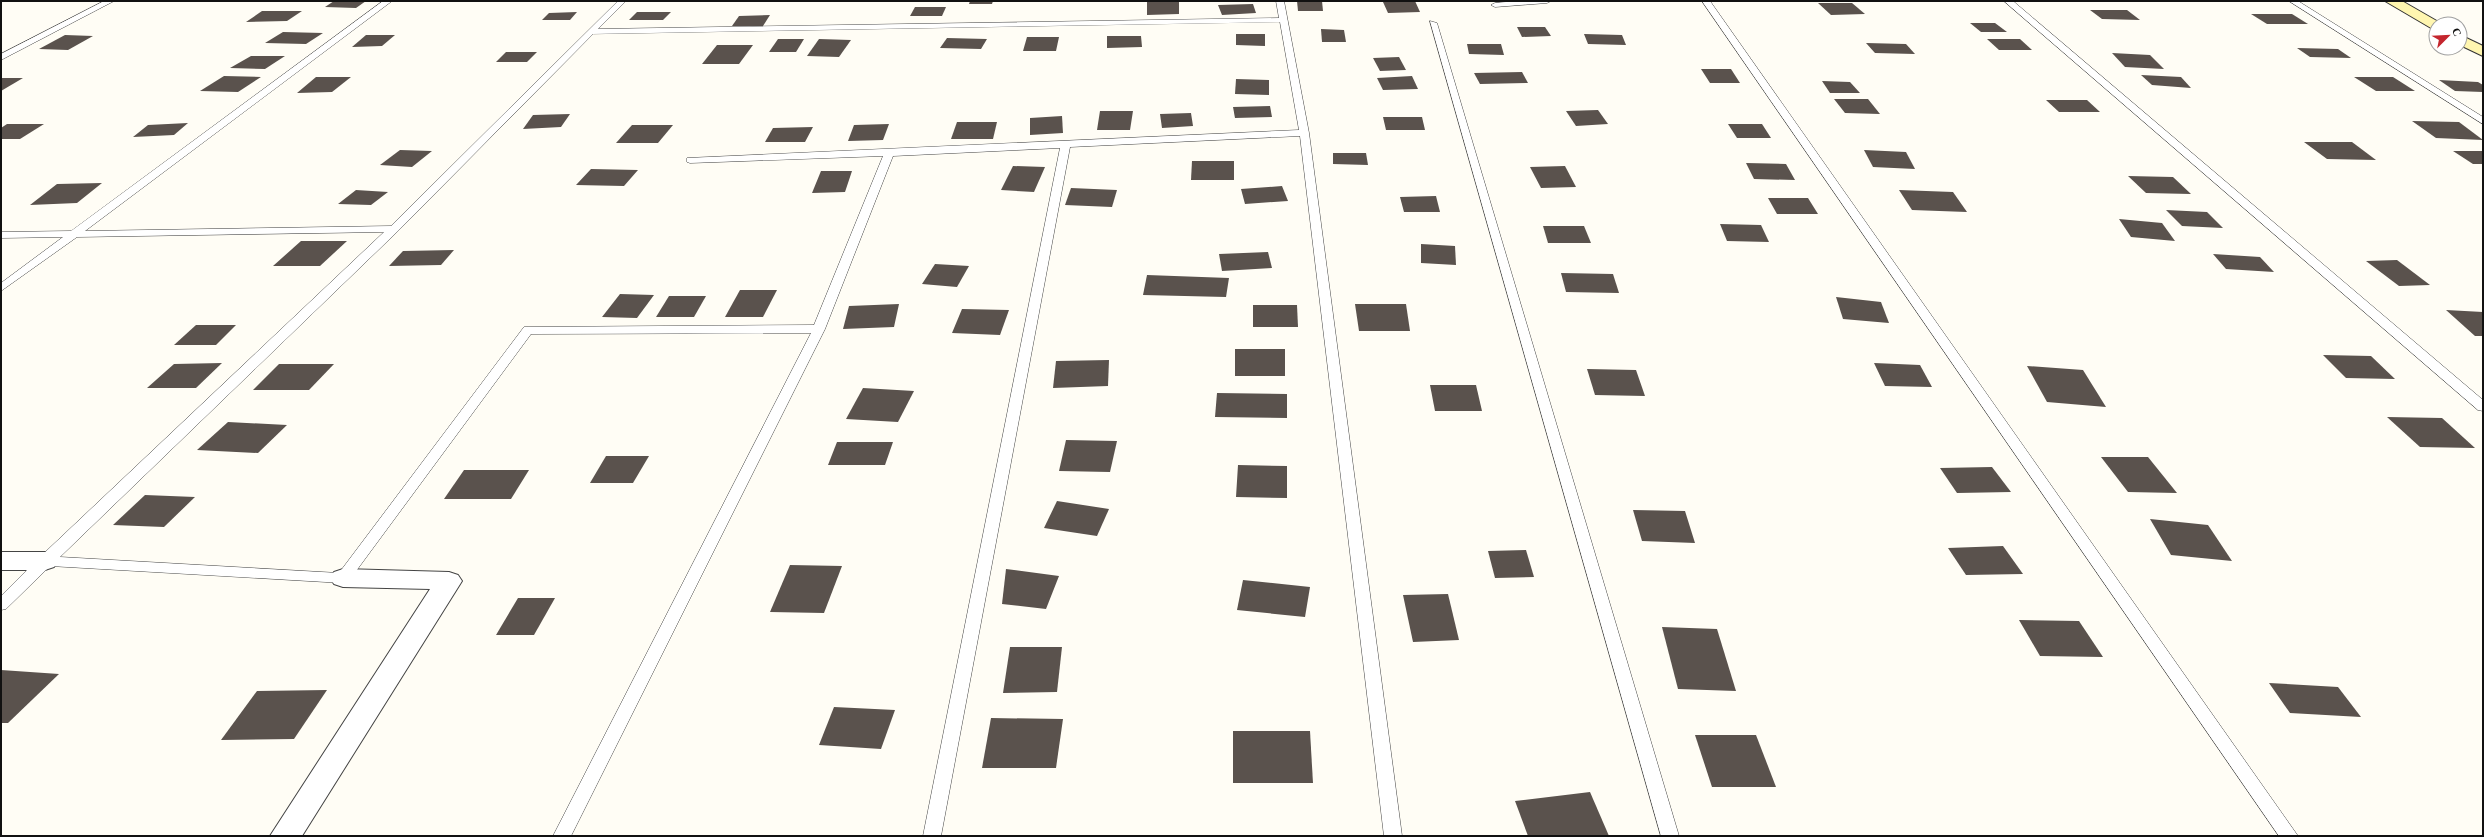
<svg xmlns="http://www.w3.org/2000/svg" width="2484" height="837" font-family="Georgia,serif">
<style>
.building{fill:#5a524d}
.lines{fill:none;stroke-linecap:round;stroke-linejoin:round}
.service-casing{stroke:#444;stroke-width:1}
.minor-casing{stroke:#444;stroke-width:2}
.secondary-casing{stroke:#333;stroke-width:2}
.service{fill:#fff;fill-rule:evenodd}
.minor{fill:#fff;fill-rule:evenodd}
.secondary{fill:#fff6b0;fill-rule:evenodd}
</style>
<rect width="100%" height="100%" fill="#fffdf5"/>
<g class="building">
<path d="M 334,1 L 366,1 L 356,8 L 325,7 Z"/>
<path d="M 970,1 L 993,1 L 992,4 L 969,4 Z"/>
<path d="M 1147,1 L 1179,1 L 1179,14 L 1147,15 Z"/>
<path d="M 1297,1 L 1322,1 L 1323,11 L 1298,11 Z"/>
<path d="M 1415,1 L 1420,12 L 1388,13 L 1383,2 Z"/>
<path d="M 1818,3 L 1852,3 L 1865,14 L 1831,15 Z"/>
<path d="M 1253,4 L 1256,13 L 1222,15 L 1218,5 Z"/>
<path d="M 915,7 L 946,7 L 942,16 L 910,16 Z"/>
<path d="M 2090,10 L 2127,10 L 2140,20 L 2102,19 Z"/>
<path d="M 262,11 L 302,11 L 287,21 L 246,22 Z"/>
<path d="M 577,12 L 570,20 L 542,20 L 549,13 Z"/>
<path d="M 637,12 L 671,12 L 663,20 L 629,20 Z"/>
<path d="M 2251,14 L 2292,14 L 2308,24 L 2267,24 Z"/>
<path d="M 770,15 L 763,26 L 732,26 L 739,16 Z"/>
<path d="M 1970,23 L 1995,23 L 2007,32 L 1981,32 Z"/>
<path d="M 1517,27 L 1545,27 L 1551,36 L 1522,37 Z"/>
<path d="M 1321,29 L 1344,30 L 1346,42 L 1322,42 Z"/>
<path d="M 283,32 L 323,33 L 306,44 L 265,43 Z"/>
<path d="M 1236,34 L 1265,34 L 1265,46 L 1236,45 Z"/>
<path d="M 1584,34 L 1622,35 L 1626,45 L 1588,44 Z"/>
<path d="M 65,35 L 93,36 L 68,50 L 39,49 Z"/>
<path d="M 366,35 L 395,35 L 382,46 L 352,47 Z"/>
<path d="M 1107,36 L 1141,36 L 1142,47 L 1107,48 Z"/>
<path d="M 1027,37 L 1059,37 L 1056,51 L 1023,51 Z"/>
<path d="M 947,38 L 987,39 L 981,49 L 940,48 Z"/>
<path d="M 778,39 L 804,39 L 796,52 L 769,52 Z"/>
<path d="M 819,39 L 851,40 L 839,57 L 807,56 Z"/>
<path d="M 1987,39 L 2020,39 L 2032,50 L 1999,50 Z"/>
<path d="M 1866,43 L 1906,44 L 1915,54 L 1875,53 Z"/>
<path d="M 1467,44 L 1501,44 L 1504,55 L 1469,54 Z"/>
<path d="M 717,45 L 753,45 L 739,64 L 702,64 Z"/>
<path d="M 2297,48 L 2338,49 L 2351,58 L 2310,57 Z"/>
<path d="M 506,52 L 537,52 L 527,62 L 496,62 Z"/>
<path d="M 2112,53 L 2150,55 L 2164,69 L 2125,67 Z"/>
<path d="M 251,56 L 285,56 L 265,69 L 230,68 Z"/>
<path d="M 1399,57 L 1406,70 L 1380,71 L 1373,58 Z"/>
<path d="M 1701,69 L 1731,69 L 1740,83 L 1710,83 Z"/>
<path d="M 1522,72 L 1528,83 L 1480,84 L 1474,73 Z"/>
<path d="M 2141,75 L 2181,77 L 2191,88 L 2152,85 Z"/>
<path d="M 224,76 L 261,77 L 238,92 L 200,91 Z"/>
<path d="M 1412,76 L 1418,89 L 1383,90 L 1377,78 Z"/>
<path d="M 316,77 L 351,77 L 332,92 L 297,93 Z"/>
<path d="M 2354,77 L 2393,77 L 2415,91 L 2376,91 Z"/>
<path d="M 1,78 L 23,78 L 1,91 Z"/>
<path d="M 1236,79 L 1269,80 L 1269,95 L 1235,94 Z"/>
<path d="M 2439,80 L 2478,82 L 2483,85 L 2483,92 L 2455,91 Z"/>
<path d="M 1822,81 L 1850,82 L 1860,93 L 1830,93 Z"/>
<path d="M 1834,99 L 1868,99 L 1880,114 L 1845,113 Z"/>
<path d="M 2046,100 L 2087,100 L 2100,112 L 2059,112 Z"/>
<path d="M 1270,106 L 1272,117 L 1235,118 L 1233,107 Z"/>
<path d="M 1598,110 L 1608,124 L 1576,126 L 1566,111 Z"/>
<path d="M 1100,111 L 1133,111 L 1130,130 L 1097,130 Z"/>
<path d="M 1191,113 L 1193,126 L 1162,128 L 1160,114 Z"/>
<path d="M 570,114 L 561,127 L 523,129 L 533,115 Z"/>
<path d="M 1062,116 L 1063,133 L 1030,135 L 1030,118 Z"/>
<path d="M 1383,117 L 1422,117 L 1425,130 L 1386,130 Z"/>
<path d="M 2412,121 L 2459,122 L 2483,140 L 2436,138 Z"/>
<path d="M 957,122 L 997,122 L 993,139 L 951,139 Z"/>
<path d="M 188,123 L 174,135 L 133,137 L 148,125 Z"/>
<path d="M 7,124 L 44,124 L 20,139 L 1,139 L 1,128 Z"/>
<path d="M 889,124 L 883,140 L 848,141 L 854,125 Z"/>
<path d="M 1728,124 L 1762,124 L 1771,138 L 1737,138 Z"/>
<path d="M 632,125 L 673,125 L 658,143 L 616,143 Z"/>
<path d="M 813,127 L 805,142 L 765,142 L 773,128 Z"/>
<path d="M 2304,142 L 2352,142 L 2376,160 L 2327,159 Z"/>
<path d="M 400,150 L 432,151 L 412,167 L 380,165 Z"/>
<path d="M 1864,150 L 1906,152 L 1915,169 L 1873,167 Z"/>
<path d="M 2453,151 L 2483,151 L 2483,164 L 2473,164 Z"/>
<path d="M 1333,153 L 1366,153 L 1368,165 L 1333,164 Z"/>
<path d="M 1192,161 L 1234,161 L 1234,180 L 1191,180 Z"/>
<path d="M 1746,163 L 1786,164 L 1795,180 L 1754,179 Z"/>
<path d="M 1013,166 L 1045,167 L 1034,192 L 1001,190 Z"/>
<path d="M 1565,166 L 1576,187 L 1541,188 L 1530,167 Z"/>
<path d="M 591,169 L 638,170 L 624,186 L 576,185 Z"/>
<path d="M 821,171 L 852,171 L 845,192 L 812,193 Z"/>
<path d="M 2128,176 L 2173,177 L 2191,194 L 2146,193 Z"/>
<path d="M 102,183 L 77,203 L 30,205 L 57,184 Z"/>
<path d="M 1282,186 L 1288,201 L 1245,204 L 1241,189 Z"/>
<path d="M 1071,188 L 1117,190 L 1112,207 L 1065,205 Z"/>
<path d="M 356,190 L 388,192 L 371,205 L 338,204 Z"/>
<path d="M 1899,190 L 1953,192 L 1967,212 L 1912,210 Z"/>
<path d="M 1436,196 L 1440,212 L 1404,212 L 1400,197 Z"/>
<path d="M 1768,198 L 1808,198 L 1818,214 L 1777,214 Z"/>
<path d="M 2166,210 L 2207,212 L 2223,228 L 2182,226 Z"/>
<path d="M 2119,219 L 2162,223 L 2175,241 L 2131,237 Z"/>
<path d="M 1720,224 L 1761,225 L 1769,242 L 1727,241 Z"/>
<path d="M 1543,226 L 1584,226 L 1591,243 L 1548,243 Z"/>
<path d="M 301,241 L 347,241 L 320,266 L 273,266 Z"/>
<path d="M 1421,244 L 1455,246 L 1456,265 L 1421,263 Z"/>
<path d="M 454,250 L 441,265 L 389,266 L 403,251 Z"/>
<path d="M 1268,252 L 1272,268 L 1222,271 L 1219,254 Z"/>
<path d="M 2213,254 L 2260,257 L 2274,272 L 2226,269 Z"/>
<path d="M 2397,260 L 2430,285 L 2399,286 L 2366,261 Z"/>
<path d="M 935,264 L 969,266 L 957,287 L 922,284 Z"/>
<path d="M 1561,273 L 1613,274 L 1619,293 L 1566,292 Z"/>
<path d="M 1147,275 L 1229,278 L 1226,297 L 1143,295 Z"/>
<path d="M 740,290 L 777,290 L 763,317 L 725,317 Z"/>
<path d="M 620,294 L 654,295 L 637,318 L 602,317 Z"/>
<path d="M 669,296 L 706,296 L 694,317 L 656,317 Z"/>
<path d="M 1836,297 L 1881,302 L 1889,323 L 1843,319 Z"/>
<path d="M 899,304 L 894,327 L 843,329 L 849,306 Z"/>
<path d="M 1355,304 L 1406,304 L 1410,331 L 1359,331 Z"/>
<path d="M 1253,305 L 1297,305 L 1298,327 L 1253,327 Z"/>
<path d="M 962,309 L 1009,310 L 1000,335 L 952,333 Z"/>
<path d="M 2446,310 L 2483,312 L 2483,336 L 2475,336 Z"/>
<path d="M 196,325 L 236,325 L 216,345 L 174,345 Z"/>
<rect x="1235" y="349" width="50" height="27"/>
<path d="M 2323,355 L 2371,356 L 2395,379 L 2346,378 Z"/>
<path d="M 1109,360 L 1108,386 L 1053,388 L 1056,361 Z"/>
<path d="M 222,363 L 196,388 L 147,388 L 174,364 Z"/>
<path d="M 1874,363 L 1920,365 L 1932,387 L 1885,386 Z"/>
<path d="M 279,364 L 334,364 L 309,390 L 253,390 Z"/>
<path d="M 2027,366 L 2083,370 L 2106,407 L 2047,402 Z"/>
<path d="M 1587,369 L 1636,370 L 1645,396 L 1595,395 Z"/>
<path d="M 1430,385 L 1476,385 L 1482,411 L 1435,411 Z"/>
<path d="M 863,388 L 914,391 L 898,422 L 846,419 Z"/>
<path d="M 1217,393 L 1287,394 L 1287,418 L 1215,417 Z"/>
<path d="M 2387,417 L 2442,418 L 2475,448 L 2420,447 Z"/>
<path d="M 228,422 L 287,425 L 258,453 L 197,450 Z"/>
<path d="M 1066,440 L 1117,441 L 1110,472 L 1059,471 Z"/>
<path d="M 837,442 L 893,442 L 885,465 L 828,465 Z"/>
<path d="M 606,456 L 649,456 L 633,483 L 590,483 Z"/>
<path d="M 2101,457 L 2148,457 L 2177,493 L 2128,492 Z"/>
<path d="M 1238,465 L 1287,466 L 1287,498 L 1236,497 Z"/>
<path d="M 1992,467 L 2011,492 L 1957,493 L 1940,468 Z"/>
<path d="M 464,470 L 529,470 L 511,499 L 444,499 Z"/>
<path d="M 145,495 L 195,497 L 164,527 L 113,525 Z"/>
<path d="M 1057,501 L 1109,509 L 1097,536 L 1044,528 Z"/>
<path d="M 1633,510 L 1685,511 L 1695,543 L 1642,541 Z"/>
<path d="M 2150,519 L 2208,525 L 2232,561 L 2171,555 Z"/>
<path d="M 2003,546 L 2023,574 L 1966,575 L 1948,548 Z"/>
<path d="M 1526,550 L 1534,577 L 1495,578 L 1488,551 Z"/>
<path d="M 790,565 L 842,566 L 824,613 L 770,612 Z"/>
<path d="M 1006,569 L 1059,576 L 1046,609 L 1002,604 Z"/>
<path d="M 1243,580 L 1310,587 L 1305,617 L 1237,610 Z"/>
<path d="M 1448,594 L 1459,640 L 1413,642 L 1403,595 Z"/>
<path d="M 518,598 L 555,598 L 534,635 L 496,635 Z"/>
<path d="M 2019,620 L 2079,621 L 2103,657 L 2040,656 Z"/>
<path d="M 1662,627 L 1717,629 L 1736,691 L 1678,689 Z"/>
<path d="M 1010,647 L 1062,647 L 1057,692 L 1003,693 Z"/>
<path d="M 1,670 L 59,674 L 8,723 L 1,723 Z"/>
<path d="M 2269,683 L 2338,687 L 2361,717 L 2290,713 Z"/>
<path d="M 327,690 L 294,739 L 221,740 L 257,691 Z"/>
<path d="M 834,707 L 895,710 L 881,749 L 819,745 Z"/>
<path d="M 991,718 L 1063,719 L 1056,768 L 982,768 Z"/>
<path d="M 1233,731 L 1310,731 L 1313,783 L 1233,783 Z"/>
<path d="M 1695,735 L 1756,735 L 1776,787 L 1712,787 Z"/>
<path d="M 1590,792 L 1609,836 L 1528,836 L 1515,801 Z"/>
</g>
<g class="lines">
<g class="service-casing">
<g id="service">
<path d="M 104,1 L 114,1 L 1,60 L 1,54 Z"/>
<path d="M 383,1 L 392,1 L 85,231 L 391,226 L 618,1 L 626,1 L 598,29 L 1279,18 L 1276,1 L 1284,1 L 1309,133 L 1402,836 L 1384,836 L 1300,136 L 1070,147 L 941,836 L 923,836 L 1060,148 L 893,156 L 825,329 L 571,836 L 553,836 L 811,333 L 531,334 L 348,582 L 343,583 L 50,566 L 6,609 L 1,610 L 1,596 L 40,557 L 384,232 L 77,237 L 1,291 L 1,283 L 63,237 L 1,238 L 1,232 L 71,231 ZM 1280,22 L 1299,130 L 687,158 L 687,162 L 690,163 L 883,156 L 814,325 L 524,327 L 339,573 L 60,557 L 398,231 L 593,34 Z"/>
<path d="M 1517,1 L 1551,1 L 1547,3 L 1495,7 L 1491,5 L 1495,3 Z"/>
<path d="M 1702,1 L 1710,1 L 2298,836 L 2279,836 Z"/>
<path d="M 2004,1 L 2013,1 L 2483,400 L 2483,411 L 2478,410 Z"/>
<path d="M 2289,1 L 2298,1 L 2483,117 L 2483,124 Z"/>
<path d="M 1430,21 L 1437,23 L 1679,836 L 1661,836 Z"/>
</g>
</g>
<g class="minor-casing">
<g id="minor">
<path d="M 1,552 L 45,552 L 54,555 L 58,561 L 54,567 L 45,570 L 1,570 Z"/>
<path d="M 343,569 L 449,572 L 458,575 L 462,581 L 302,836 L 270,836 L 430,589 L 343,587 L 334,584 L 330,578 L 334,572 Z"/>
</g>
</g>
<g class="secondary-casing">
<g id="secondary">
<path d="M 2385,1 L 2402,1 L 2442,24 L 2436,24 L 2436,29 L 2431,28 Z"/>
<path d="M 2460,35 L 2483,46 L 2483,56 L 2460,45 Z"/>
</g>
</g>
<use href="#service" class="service"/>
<use href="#minor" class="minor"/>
<use href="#secondary" class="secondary"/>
</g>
<rect width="2484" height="837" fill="none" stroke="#111111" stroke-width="4"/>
<g transform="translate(2448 36) rotate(66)"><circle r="19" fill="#ffffff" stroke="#a0a0a0"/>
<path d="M0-3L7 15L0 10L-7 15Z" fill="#c4262e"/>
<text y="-6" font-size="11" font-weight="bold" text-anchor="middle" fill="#111111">С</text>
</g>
</svg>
